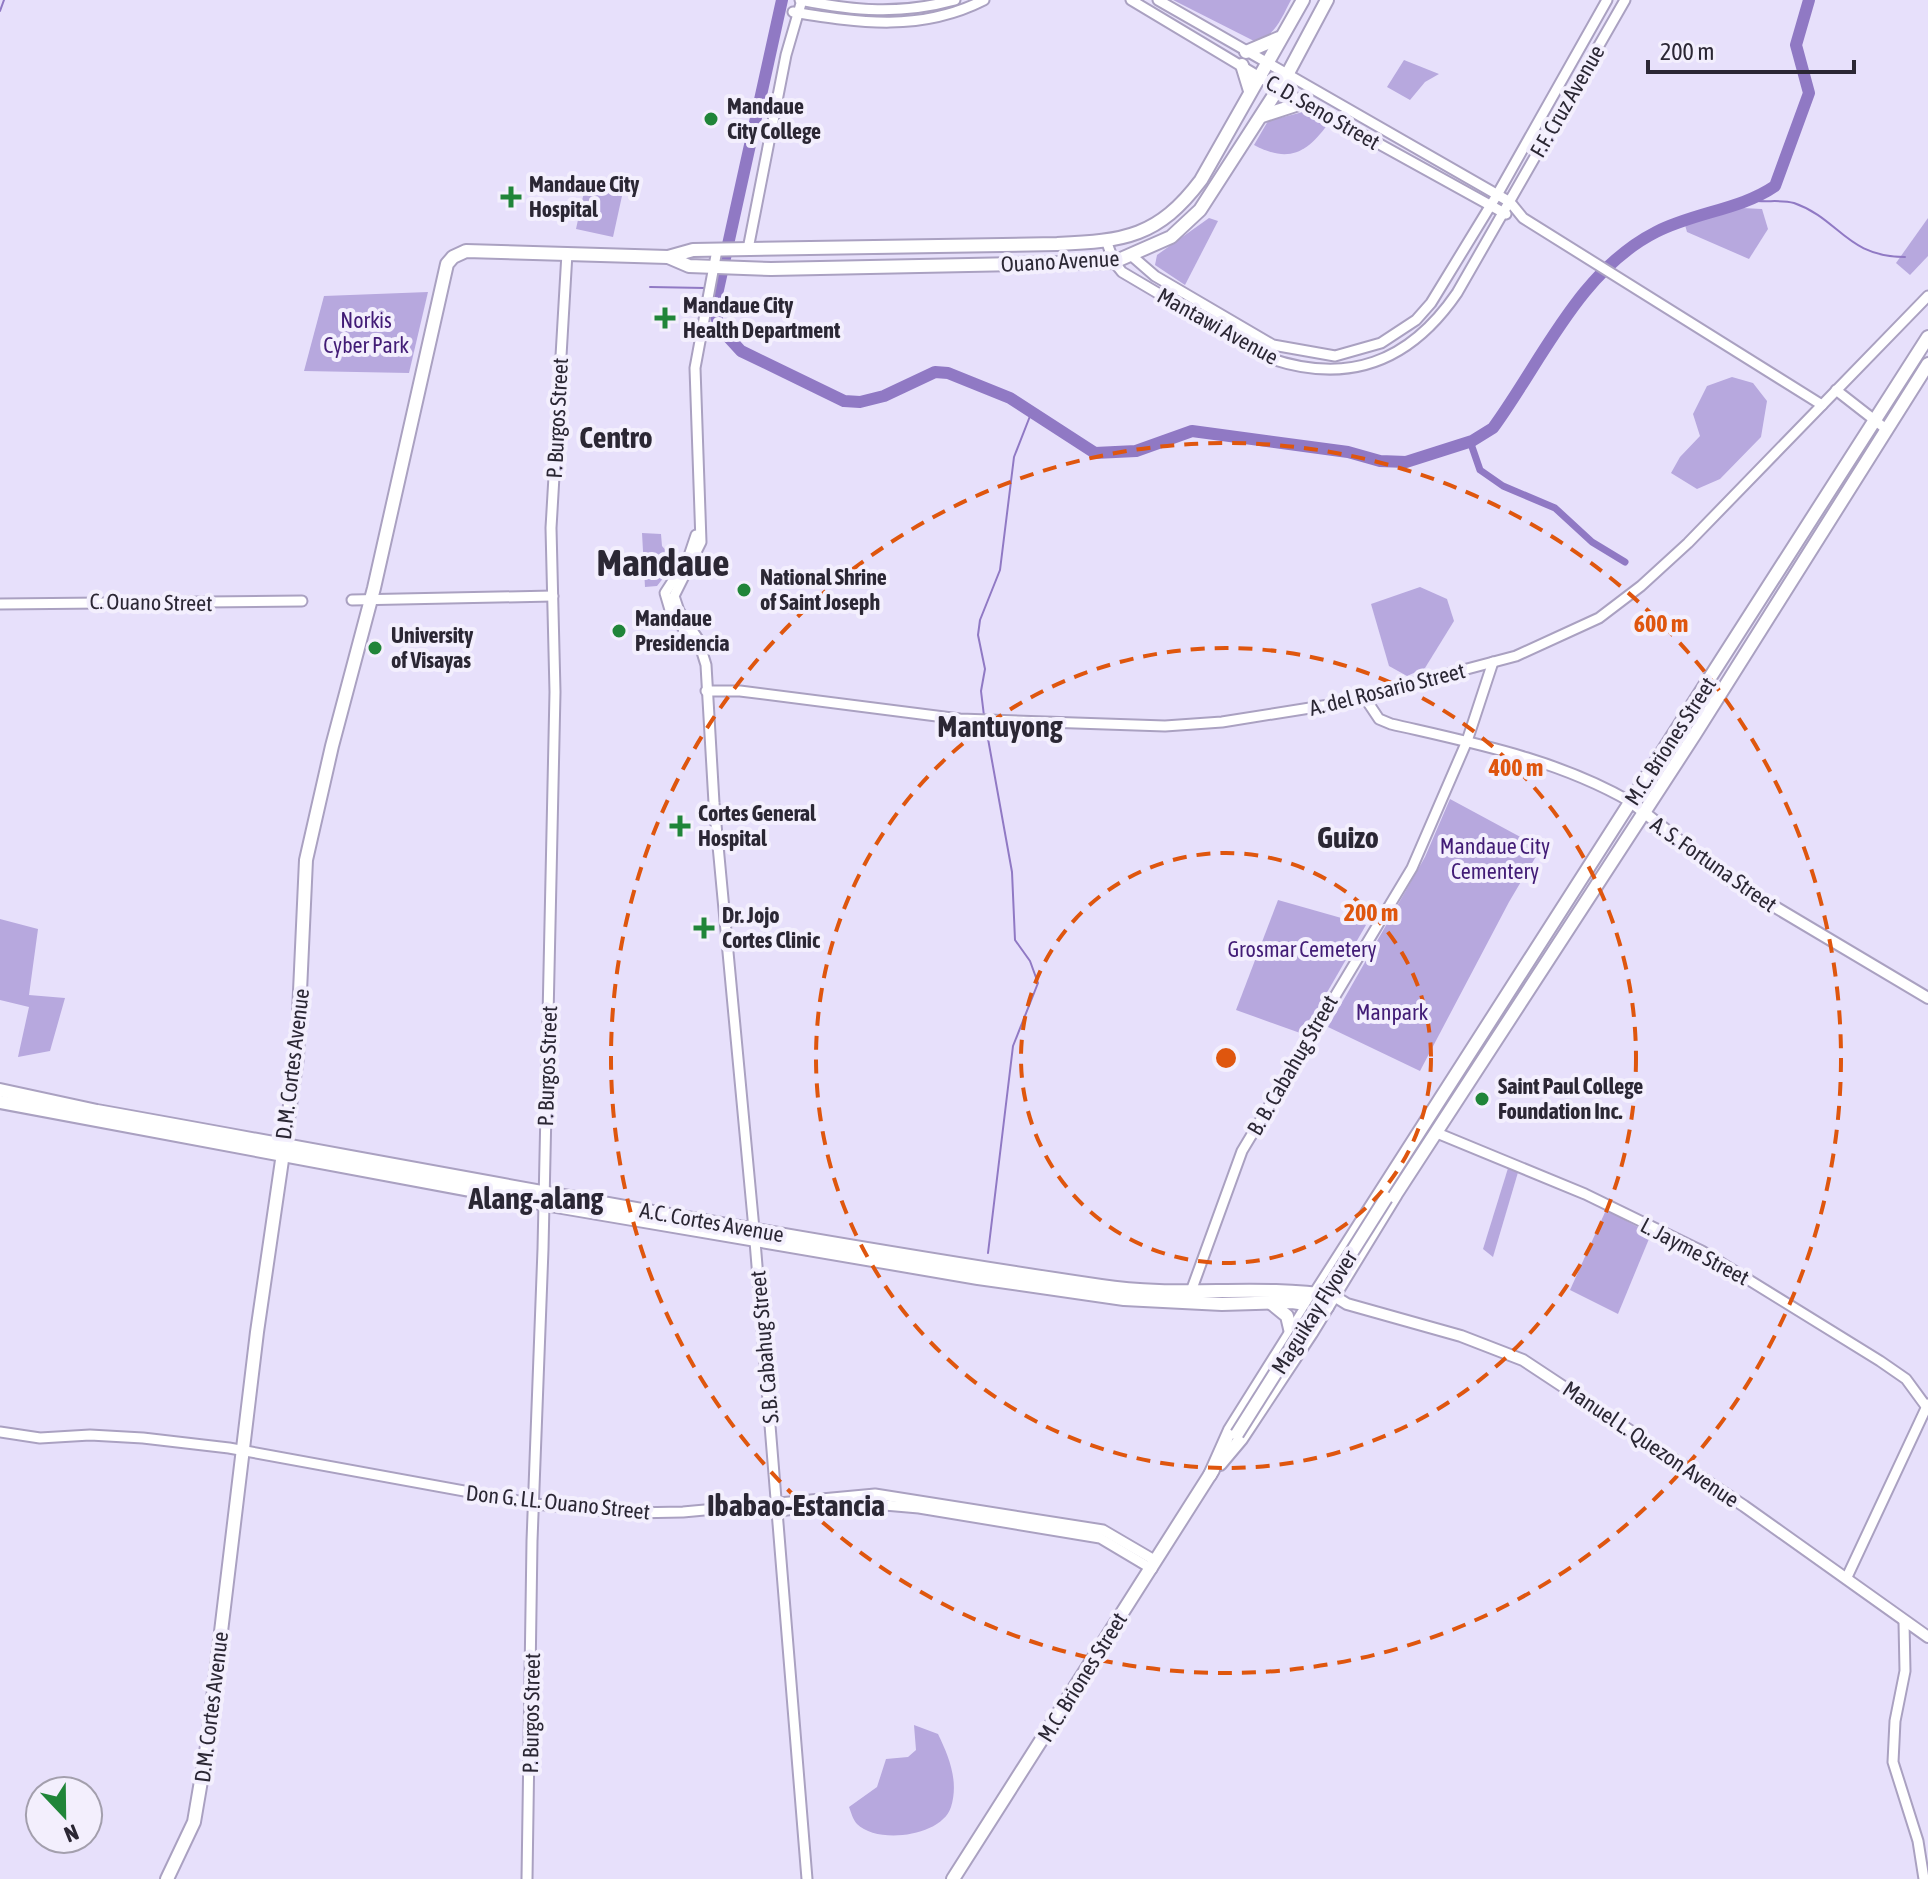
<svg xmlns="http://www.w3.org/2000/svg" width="1928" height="1879" font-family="'Asap Condensed',sans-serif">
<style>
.green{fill:#b7a8de}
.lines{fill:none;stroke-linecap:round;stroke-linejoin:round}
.stream{stroke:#9079c4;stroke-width:2}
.canal{stroke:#9079c4;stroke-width:7}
.river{stroke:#9079c4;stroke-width:12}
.tertiary-casing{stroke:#aaa1c1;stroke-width:13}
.secondary-casing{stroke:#aaa1c1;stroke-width:14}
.primary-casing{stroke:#aaa1c1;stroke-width:16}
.trunk-casing{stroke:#aaa1c1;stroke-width:16}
.tertiary{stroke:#fff;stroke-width:9}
.secondary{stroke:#fff;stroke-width:10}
.primary{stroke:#fff;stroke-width:12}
.trunk{stroke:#fff;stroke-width:12}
.primary-bridge-casing{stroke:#aaa1c1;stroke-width:16;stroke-linecap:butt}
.primary-bridge{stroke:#fff;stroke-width:12}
.ring{fill:none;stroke:#df560e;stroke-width:4;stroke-dasharray:14 10}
.poi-dot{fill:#208539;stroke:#f3effd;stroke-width:3}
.labels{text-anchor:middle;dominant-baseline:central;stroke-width:8;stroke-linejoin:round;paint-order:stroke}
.street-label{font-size:22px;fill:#2b2734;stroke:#f3effd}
.poi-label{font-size:22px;font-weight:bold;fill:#2b2734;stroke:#f3effd;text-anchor:start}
.park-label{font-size:22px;fill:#421c76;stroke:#f3effd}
.district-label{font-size:30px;font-weight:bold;fill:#2b2734;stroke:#f3effd}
.town-label{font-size:38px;font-weight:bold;fill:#2b2734;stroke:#f3effd}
.centre{fill:#df560e;stroke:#f3effd;stroke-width:4}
.ring-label{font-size:24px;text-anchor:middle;font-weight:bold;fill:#df560e;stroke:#f3effd;stroke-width:8;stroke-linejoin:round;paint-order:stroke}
</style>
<rect width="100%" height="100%" fill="#e7e0fb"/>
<g class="green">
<path d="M 1173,0 L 1291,0 C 1282,17 1275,36 1256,42 Z"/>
<path d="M 1404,60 L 1439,74 L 1425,82 L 1410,100 L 1387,87 Z"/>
<path d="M 1303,112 L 1328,124 C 1306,154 1288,163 1254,145 L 1268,121 Z"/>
<path d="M 585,187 L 622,196 L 613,237 L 576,229 Z"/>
<path d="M 1742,208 L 1762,209 L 1768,229 L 1749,259 L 1687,232 L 1685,225 Z"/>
<path d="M 1209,218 L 1218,221 L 1185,285 L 1155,265 L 1157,255 Z"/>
<path d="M 1928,218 L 1928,256 L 1910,275 L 1896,263 Z"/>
<path d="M 428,292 L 409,373 L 304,371 L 324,296 Z"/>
<path d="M 1732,377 L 1753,383 L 1767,401 L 1761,437 L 1720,479 L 1697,489 L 1671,473 L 1680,457 L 1700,436 L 1693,414 L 1707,386 Z"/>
<path d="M 642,533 L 661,534 L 662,546 L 668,553 L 683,553 L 657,586 L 645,587 Z"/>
<path d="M 1420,587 L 1447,599 L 1454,621 L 1425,668 L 1407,676 L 1389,666 L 1371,604 Z"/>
<path d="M 1450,799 L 1541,848 L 1509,902 L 1420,1071 L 1328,1027 L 1425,857 Z"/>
<path d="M 1278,900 L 1366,925 L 1303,1034 L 1236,1010 Z"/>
<path d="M 0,919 L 38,929 L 29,995 L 65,998 L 50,1051 L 18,1057 L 29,1007 L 0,1000 Z"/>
<path d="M 1509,1165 L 1519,1169 L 1493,1257 L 1483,1249 Z"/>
<path d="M 1606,1210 L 1651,1234 L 1618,1314 L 1570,1290 Z"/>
<path d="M 914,1725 L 938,1734 C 949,1757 959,1781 951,1807 C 942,1836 878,1845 857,1824 C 853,1820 851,1812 849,1807 L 877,1787 L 886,1759 L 908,1757 L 916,1750 Z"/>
</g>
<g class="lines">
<g class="stream">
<path d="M 0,11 L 4,0"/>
<path d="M 1750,200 C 1764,203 1781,199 1794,203 C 1840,219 1846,257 1905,257"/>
<path d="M 650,287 L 705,288"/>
<path d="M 984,716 L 981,691 L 985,669 L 978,635 L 980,620 L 1000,570 L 1014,457 L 1032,411"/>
<path d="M 985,722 L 1012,872 L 1015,940 L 1030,961 L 1038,983 L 1013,1046 L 988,1253"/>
</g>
<path class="canal" d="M 1470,441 L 1480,470 L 1503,486 L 1555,508 L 1592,542 L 1625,562"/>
<path class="river" d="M 782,0 L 714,308 L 719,327 L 741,351 L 844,401 L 860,402 L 884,396 L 935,372 L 948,373 L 1010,398 L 1095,453 L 1136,451 L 1192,431 L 1348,452 L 1380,461 L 1406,462 L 1472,441 L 1493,428 C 1542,361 1579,271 1656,232 C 1695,212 1740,210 1775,186 L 1809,93 L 1796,45 L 1809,0"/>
<g class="tertiary-casing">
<g id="tertiary">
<path d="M 800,0 C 855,11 900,15 955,0"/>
<path d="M 1131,0 L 1278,88 L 1506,214"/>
<path d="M 1158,0 L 1510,202 L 1523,218 L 1822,405"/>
<path d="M 793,12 C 860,23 921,32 984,0"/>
<path d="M 1107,243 L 1114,262 L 1122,272 L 1266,357 C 1347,386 1409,363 1457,293 L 1625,0"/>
<path d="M 748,249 L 786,55 L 802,0"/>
<path d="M 717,250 L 695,368 L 701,542 L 674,596 L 679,611 L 698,639 L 706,665 L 714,803 L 754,1229 L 807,1879"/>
<path d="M 1132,256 L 1155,276 L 1273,345 L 1335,356 L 1381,343 L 1416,320 L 1431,303 L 1497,195 L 1607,0"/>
<path d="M 1836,390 L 1886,429"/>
<path d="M 352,600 L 553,596"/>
<path d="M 0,604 L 302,601"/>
<path d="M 693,642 L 670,610 L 665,593 L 689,556 L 696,535"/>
<path d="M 706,691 L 740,691 L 960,719 L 1165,726 L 1222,722 L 1335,704 L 1516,656 L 1599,618 L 1641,586 L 1688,543 L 1928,296"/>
<path d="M 1365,698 L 1379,719 L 1391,724 C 1473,743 1557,759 1631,802"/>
<path d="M 1437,1133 L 1585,1194 L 1702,1251 L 1880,1361 L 1906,1379 L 1928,1409"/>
<path d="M 1190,1294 L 1242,1151 L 1412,868 L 1467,741 L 1493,662"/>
<path d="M 0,1432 L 40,1438 L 90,1435 L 143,1438 L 229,1448 L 535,1504 L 631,1513 L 683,1512 L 875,1494 L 1103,1530 L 1156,1561"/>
<path d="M 779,1511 L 850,1502 L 919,1508 L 1100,1538 L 1152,1569"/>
<path d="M 1847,1577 L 1928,1404"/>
<path d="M 1904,1622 L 1905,1671 L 1895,1721 L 1893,1762 L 1918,1841 L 1924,1879"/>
<path d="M 527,1879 L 532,1541 L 543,1249 L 555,692 L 551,528 L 567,253"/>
</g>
</g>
<g class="secondary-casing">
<g id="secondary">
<path d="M 1631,802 L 1728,879 L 1928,998"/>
<path d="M 1334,1296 L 1347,1304 L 1461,1336 L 1523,1360 L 1744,1506 L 1928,1637"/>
</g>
</g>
<g class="primary-casing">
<g id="primary">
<path d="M 0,1090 L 97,1111 C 432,1171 766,1236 1101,1286 C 1178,1298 1257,1284 1334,1296"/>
<path d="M 0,1102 L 550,1205 L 978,1278 L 1124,1299 L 1222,1304 L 1292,1302 L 1327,1307"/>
<path d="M 1271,1303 L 1287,1316 L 1291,1333"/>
<path d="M 1220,1464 L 1241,1439 L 1311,1333 L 1396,1194 L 1695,734 L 1928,364"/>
<path d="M 1210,1475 L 1230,1430 L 1316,1293 L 1928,337"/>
<path d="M 953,1879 L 1213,1470"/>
</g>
</g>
<g class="trunk-casing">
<g id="trunk">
<path d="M 1246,52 L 1279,38"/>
<path d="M 1242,65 L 1250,91"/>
<path d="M 1262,116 L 1305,102"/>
<path d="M 668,257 L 689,266 L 771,269 L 1114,262 L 1171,237 L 1200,210 L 1287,75 L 1327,0"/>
<path d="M 167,1879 L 194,1822 L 208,1740 L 257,1332 L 297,1057 L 306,860 L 332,746 L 374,588 L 447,264 L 453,257 L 466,251 L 668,257 L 693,250 L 1057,244 C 1125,241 1158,237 1201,180 L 1303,0"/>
</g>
</g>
<use href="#tertiary" class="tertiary"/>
<use href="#secondary" class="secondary"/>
<use href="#primary" class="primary"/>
<use href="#trunk" class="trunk"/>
<g class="primary-bridge-casing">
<path id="primary-bridge" d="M 1237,1434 L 1386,1198"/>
</g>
<use href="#primary-bridge" class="primary-bridge"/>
</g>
<g class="ring">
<circle cx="1226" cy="1058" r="205"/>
<circle cx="1226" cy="1058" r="410"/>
<circle cx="1226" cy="1058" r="615"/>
</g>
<g class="poi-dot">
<circle cx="711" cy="119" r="8"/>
<path d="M507 185h8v8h8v8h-8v8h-8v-8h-8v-8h8z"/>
<path d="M661 306h8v8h8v8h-8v8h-8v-8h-8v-8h8z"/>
<circle cx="744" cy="590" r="8"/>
<circle cx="619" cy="631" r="8"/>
<circle cx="375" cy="648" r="8"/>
<path d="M676 814h8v8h8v8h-8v8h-8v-8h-8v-8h8z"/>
<path d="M700 916h8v8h8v8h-8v8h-8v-8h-8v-8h8z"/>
<circle cx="1482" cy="1099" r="8"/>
</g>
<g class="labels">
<g class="street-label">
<text transform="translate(1567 101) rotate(-60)">F.F. Cruz Avenue</text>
<text transform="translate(1323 112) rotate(30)">C. D. Seno Street</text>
<text transform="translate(1060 261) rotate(-3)">Ouano Avenue</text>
<text transform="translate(1218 326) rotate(29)">Mantawi Avenue</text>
<text transform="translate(557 418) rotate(-87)">P. Burgos Street</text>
<text transform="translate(151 602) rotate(1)">C. Ouano Street</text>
<text transform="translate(1387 689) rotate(-14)">A. del Rosario Street</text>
<text transform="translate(1670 741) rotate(-57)">M.C. Briones Street</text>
<text transform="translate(1714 864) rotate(35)">A. S. Fortuna Street</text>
<text transform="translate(292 1064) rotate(-83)">D.M. Cortes Avenue</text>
<text transform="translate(1292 1065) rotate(-60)">B. B. Cabahug Street</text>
<text transform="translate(547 1066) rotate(-88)">P. Burgos Street</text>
<text transform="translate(712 1222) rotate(10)">A.C. Cortes Avenue</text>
<text transform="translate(1695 1251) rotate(28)">L. Jayme Street</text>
<text transform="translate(1314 1312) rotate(-58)">Maguikay Flyover</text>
<text transform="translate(764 1347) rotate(-95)">S.B. Cabahug Street</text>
<text transform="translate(1651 1444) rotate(34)">Manuel L. Quezon Avenue</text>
<text transform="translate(558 1502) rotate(6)">Don G. LL. Ouano Street</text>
<text transform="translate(1082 1677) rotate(-58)">M.C. Briones Street</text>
<text transform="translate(211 1707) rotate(-83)">D.M. Cortes Avenue</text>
<text transform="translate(531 1713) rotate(-89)">P. Burgos Street</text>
</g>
<g class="poi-label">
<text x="727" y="106">Mandaue<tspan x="727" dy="25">City College</tspan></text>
<text x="529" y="184">Mandaue City<tspan x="529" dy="25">Hospital</tspan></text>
<text x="683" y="305">Mandaue City<tspan x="683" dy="25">Health Department</tspan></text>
<text x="760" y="577">National Shrine<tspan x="760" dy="25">of Saint Joseph</tspan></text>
<text x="635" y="618">Mandaue<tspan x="635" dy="25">Presidencia</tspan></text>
<text x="391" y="635">University<tspan x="391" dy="25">of Visayas</tspan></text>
<text x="698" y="813">Cortes General<tspan x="698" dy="25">Hospital</tspan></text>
<text x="722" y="915">Dr. Jojo<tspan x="722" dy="25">Cortes Clinic</tspan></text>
<text x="1498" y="1086">Saint Paul College<tspan x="1498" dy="25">Foundation Inc.</tspan></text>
</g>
<g class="park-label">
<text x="366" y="320">Norkis<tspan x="366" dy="25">Cyber Park</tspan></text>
<text x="1495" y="846">Mandaue City<tspan x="1495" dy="25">Cementery</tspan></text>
<text x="1302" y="949">Grosmar Cemetery</text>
<text x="1392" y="1012">Manpark</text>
</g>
<g class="district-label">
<text x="616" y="437">Centro</text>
<text x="1000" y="726">Mantuyong</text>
<text x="1348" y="837">Guizo</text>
<text x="536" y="1198">Alang-alang</text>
<text x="796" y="1505">Ibabao-Estancia</text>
</g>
<g class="town-label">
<text x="663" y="562">Mandaue</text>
</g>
</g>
<circle cx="1226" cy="1058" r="12" class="centre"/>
<g class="ring-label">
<text x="1661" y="632">600 m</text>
<text x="1516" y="776">400 m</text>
<text x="1371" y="921">200 m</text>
</g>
<g transform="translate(64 1815) rotate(158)"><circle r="38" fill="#f3effd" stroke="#a39fad" stroke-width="2"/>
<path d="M0-6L14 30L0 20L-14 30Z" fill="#208539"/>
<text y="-12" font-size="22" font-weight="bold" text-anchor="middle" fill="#2b2734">N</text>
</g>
<path d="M1648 60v12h206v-12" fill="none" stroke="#2b2734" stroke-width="4"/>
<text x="1660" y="60" font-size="24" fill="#2b2734" stroke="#f3effd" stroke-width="6" paint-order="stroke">200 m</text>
</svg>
